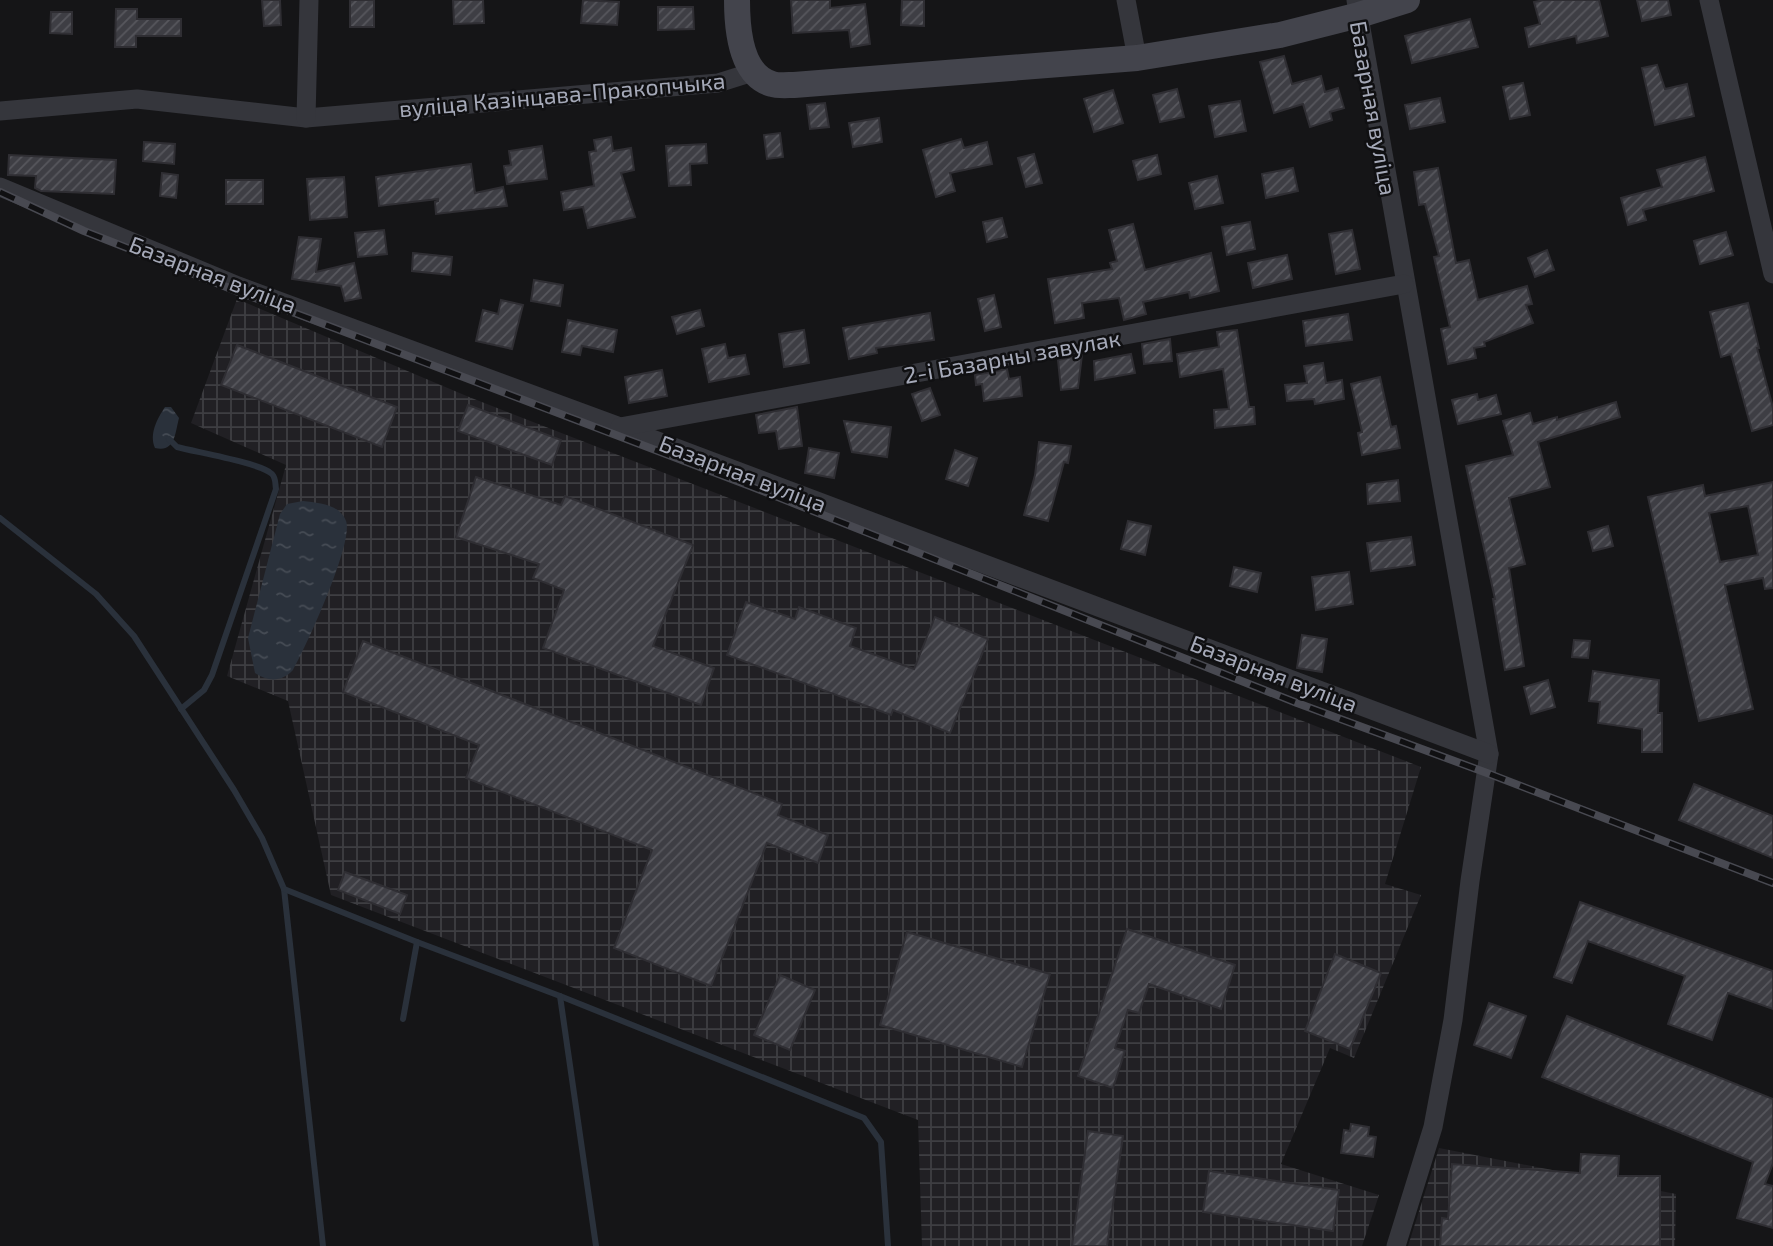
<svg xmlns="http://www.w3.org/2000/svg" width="1773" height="1246" font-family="'Exo 2',sans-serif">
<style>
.industrial{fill:url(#industrial-grid)}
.water{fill:url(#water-ripples)}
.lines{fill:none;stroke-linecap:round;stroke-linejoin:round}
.stream{stroke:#2a313b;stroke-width:6}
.building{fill:url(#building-hatch);stroke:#2f2e33;stroke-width:2;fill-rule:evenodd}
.street{stroke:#35363c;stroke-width:19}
.secondary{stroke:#43444c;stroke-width:26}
.rail-casing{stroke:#484951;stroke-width:8}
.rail{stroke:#101012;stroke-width:5;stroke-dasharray:16;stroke-linecap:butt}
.labels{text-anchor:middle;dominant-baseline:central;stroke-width:5;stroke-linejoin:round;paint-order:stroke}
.street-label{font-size:23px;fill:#a5a9b8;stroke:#101012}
</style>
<defs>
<pattern id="industrial-grid" width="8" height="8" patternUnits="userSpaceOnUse" patternTransform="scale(1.75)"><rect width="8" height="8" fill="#212024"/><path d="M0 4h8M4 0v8" fill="none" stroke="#3e3e42"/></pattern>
<pattern id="water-ripples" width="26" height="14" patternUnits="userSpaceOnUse" patternTransform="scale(1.75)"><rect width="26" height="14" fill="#2a313b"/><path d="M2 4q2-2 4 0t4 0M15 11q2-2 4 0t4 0" fill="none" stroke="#464c55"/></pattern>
<pattern id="building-hatch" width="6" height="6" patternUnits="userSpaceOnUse" patternTransform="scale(1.75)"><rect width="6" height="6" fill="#3e3e44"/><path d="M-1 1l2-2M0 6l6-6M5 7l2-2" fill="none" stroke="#57575d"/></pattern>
</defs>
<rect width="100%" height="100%" fill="#151517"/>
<g class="industrial">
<path d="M 237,299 L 469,397 L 1421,767 L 1385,884 L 1421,895 L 1354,1058 L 1330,1048 L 1281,1164 L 1379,1195 L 1362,1246 L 922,1246 L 918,1120 L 331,895 L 288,701 L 227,676 L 286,465 L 191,423 Z"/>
<path d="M 1439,1148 L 1676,1194 L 1675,1246 L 1408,1246 Z"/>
</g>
<g class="water">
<path d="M 165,407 L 171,407 L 179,418 C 175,433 175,453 155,448 C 149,434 157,419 165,407 Z"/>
<path d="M 303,501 C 318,503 340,504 346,521 C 354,542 306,647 293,670 C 282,682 268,682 255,673 L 248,638 L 280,514 L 287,504 Z"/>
</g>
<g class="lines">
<g class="stream">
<path d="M 169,439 L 177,447 C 195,452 261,463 272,474 C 276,478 275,483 276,489 L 212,675 L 204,690 L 181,709"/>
<path d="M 0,518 L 96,594 L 134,636 L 234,790 L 262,838 L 284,889 L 323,1246"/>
<path d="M 284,889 L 417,942 L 560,996 L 864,1118 L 881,1142 L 888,1246"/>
<path d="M 560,996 L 596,1246"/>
<path d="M 403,1019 L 417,942"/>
</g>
</g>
<g class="building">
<path d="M 262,0 L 280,0 L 281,25 L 264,26 Z"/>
<rect x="350" y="0" width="24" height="27"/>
<path d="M 453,0 L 483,0 L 484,23 L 454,24 Z"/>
<path d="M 583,0 L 619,2 L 617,25 L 581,23 Z"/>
<path d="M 791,0 L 830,0 L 830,8 L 865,4 L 870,44 L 851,47 L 849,30 L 793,33 Z"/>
<path d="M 902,0 L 924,0 L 924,26 L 901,25 Z"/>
<path d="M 1544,0 L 1599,0 L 1608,36 L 1577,43 L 1576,36 L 1529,47 L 1525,28 L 1540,24 L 1534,2 Z"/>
<path d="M 1637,0 L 1668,0 L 1671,15 L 1642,21 Z"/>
<path d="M 658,7 L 693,7 L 694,29 L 658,30 Z"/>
<path d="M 116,9 L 137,9 L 137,19 L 181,19 L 181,36 L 136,36 L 136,47 L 115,47 Z"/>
<path d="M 51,12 L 72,12 L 72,34 L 50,33 Z"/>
<path d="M 1470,19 L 1478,47 L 1412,63 L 1405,36 Z"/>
<path d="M 1284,56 L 1292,84 L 1321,76 L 1325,92 L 1338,88 L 1344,108 L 1330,112 L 1332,120 L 1310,127 L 1303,104 L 1274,113 L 1260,62 Z"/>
<path d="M 1657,65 L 1665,89 L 1687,84 L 1694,116 L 1655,125 L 1642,68 Z"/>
<path d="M 1523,83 L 1530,115 L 1510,119 L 1503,87 Z"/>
<path d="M 1177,89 L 1184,117 L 1160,122 L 1153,95 Z"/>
<path d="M 1113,90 L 1123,123 L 1094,132 L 1084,99 Z"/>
<path d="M 1440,98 L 1445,122 L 1410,129 L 1405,105 Z"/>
<path d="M 1240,101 L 1246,131 L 1215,137 L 1209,106 Z"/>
<path d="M 825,103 L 829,127 L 810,129 L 807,105 Z"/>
<path d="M 879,118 L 882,142 L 853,147 L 849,123 Z"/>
<path d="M 780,133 L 783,157 L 767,159 L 764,135 Z"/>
<path d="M 611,137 L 613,151 L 631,148 L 634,170 L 621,173 L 635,217 L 588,228 L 583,207 L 564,210 L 561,192 L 594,186 L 589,152 L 596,151 L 594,140 Z"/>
<path d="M 961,139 L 964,148 L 987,142 L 992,164 L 950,173 L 955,191 L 936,197 L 923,150 Z"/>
<path d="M 144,142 L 175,144 L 174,164 L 143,161 Z"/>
<path d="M 706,144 L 707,163 L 690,164 L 691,185 L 669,186 L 666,146 Z"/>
<path d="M 542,146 L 547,179 L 507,184 L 504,166 L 511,165 L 509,151 Z"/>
<path d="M 1034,154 L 1042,183 L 1026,187 L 1018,158 Z"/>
<path d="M 9,155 L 116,160 L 114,194 L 41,191 L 35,188 L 36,176 L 8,175 Z"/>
<path d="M 1157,155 L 1161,174 L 1138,180 L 1133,161 Z"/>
<path d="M 1705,157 L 1714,191 L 1643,210 L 1646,220 L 1628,225 L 1621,198 L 1662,187 L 1657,170 Z"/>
<path d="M 471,164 L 475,193 L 503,187 L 507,206 L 436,214 L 435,202 L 438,201 L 438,199 L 379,206 L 376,177 Z"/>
<path d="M 1293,168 L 1298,191 L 1266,198 L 1262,174 Z"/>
<path d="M 1438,168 L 1456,263 L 1469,260 L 1478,300 L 1527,286 L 1532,304 L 1526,305 L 1533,323 L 1484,342 L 1485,346 L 1474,348 L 1476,358 L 1448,364 L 1441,329 L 1450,327 L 1434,257 L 1439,256 L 1425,204 L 1419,205 L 1414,172 Z"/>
<path d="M 162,173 L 178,175 L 176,198 L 160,196 Z"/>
<path d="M 1217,176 L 1223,203 L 1195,209 L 1189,183 Z"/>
<path d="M 344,177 L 347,217 L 310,220 L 307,179 Z"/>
<rect x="226" y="180" width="37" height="24"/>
<path d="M 1002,218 L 1007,237 L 987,242 L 983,222 Z"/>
<path d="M 1250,222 L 1255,249 L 1227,255 L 1222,227 Z"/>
<path d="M 1133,224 L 1145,270 L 1211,253 L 1219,291 L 1190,298 L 1189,292 L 1143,302 L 1146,314 L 1124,320 L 1119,298 L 1082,303 L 1084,318 L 1055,323 L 1048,279 L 1112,269 L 1110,263 L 1117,261 L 1109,230 Z"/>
<path d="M 384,230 L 387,254 L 358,257 L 355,233 Z"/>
<path d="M 1352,230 L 1360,269 L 1336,274 L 1329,234 Z"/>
<path d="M 1726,232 L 1733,255 L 1700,264 L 1694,241 Z"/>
<path d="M 299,237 L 321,239 L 316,272 L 354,263 L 361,298 L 345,301 L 341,286 L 292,279 Z"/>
<path d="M 1547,250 L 1554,270 L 1535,277 L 1528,258 Z"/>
<path d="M 413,253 L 452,257 L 450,275 L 412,271 Z"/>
<path d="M 1287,255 L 1292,279 L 1253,288 L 1248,263 Z"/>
<path d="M 534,280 L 563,285 L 560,306 L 531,301 Z"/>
<path d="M 994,295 L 1001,327 L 985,331 L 978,299 Z"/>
<path d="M 501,300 L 523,305 L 512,349 L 476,341 L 483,310 L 498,314 Z"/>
<path d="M 1748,303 L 1759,348 L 1757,348 L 1773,408 L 1773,425 L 1752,431 L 1731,354 L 1721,357 L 1710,312 Z"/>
<path d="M 700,310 L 704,326 L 677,334 L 672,317 Z"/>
<path d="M 930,313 L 934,340 L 876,348 L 877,353 L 849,359 L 843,328 Z"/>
<path d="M 1348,314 L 1352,340 L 1306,346 L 1303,321 Z"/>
<path d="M 568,320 L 617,330 L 613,352 L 582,346 L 580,355 L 562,352 Z"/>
<path d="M 804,330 L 809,363 L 784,367 L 779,334 Z"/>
<path d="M 1237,330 L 1249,407 L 1254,407 L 1255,424 L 1215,428 L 1214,410 L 1229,409 L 1223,369 L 1180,377 L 1177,354 L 1219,347 L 1217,332 Z"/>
<path d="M 1170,339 L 1172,361 L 1144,364 L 1142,344 Z"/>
<path d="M 725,344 L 728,358 L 745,355 L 749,374 L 709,382 L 702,349 Z"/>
<path d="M 237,345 L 397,407 L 382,447 L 221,385 Z"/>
<path d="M 1131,354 L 1135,373 L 1095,380 L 1094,361 Z"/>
<path d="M 1082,355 L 1078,388 L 1061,390 L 1058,360 Z"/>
<path d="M 1323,363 L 1326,383 L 1342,380 L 1344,399 L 1315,404 L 1314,399 L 1287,401 L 1285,385 L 1307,383 L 1304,366 Z"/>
<path d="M 1007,369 L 1009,379 L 1020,377 L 1022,396 L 984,401 L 982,384 L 976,385 L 975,375 Z"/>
<path d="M 662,370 L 667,396 L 629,403 L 625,377 Z"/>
<path d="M 1380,377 L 1391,427 L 1396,426 L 1400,448 L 1362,455 L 1358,433 L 1362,432 L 1351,384 Z"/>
<path d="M 930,388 L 940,415 L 922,421 L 912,394 Z"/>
<path d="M 1477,394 L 1478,400 L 1496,395 L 1501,414 L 1458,424 L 1452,400 Z"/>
<path d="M 1616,402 L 1620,417 L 1538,442 L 1550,487 L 1509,498 L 1525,564 L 1509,568 L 1524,666 L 1505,670 L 1493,599 L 1495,599 L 1466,466 L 1513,455 L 1503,421 L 1530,413 L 1533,424 L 1557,417 L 1557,420 Z"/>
<path d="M 468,405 L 561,440 L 552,465 L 458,431 Z"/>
<path d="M 797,407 L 802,446 L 779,449 L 776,431 L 759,433 L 756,415 Z"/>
<path d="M 844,421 L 891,427 L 887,457 L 852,452 Z"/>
<path d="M 1039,442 L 1071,446 L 1068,463 L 1064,462 L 1048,521 L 1024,515 L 1035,475 Z"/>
<path d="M 809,448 L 839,453 L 834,478 L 805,473 Z"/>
<path d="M 955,450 L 977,458 L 968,486 L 946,479 Z"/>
<path d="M 476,477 L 561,505 L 565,496 L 693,545 L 653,646 L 714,668 L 701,705 L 543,648 L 564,590 L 533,578 L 539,564 L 456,537 Z"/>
<path d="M 1398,480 L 1400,501 L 1368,504 L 1367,484 Z"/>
<path d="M 1773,482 L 1773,588 L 1765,589 L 1763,578 L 1725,585 L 1753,709 L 1699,721 L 1648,497 L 1703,485 L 1705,496 ZM 1748,506 L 1758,555 L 1720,562 L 1709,513 Z"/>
<path d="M 1128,521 L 1151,526 L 1145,555 L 1121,549 Z"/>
<path d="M 1608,526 L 1613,546 L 1593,551 L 1588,532 Z"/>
<path d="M 1411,537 L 1415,565 L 1371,571 L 1367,543 Z"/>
<path d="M 1234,567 L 1261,573 L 1257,592 L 1230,586 Z"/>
<path d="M 1349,572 L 1353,604 L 1316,610 L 1312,577 Z"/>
<path d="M 746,602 L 795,619 L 799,607 L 856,628 L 850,646 L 914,669 L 935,617 L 988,639 L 950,733 L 893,710 L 891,715 L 727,655 Z"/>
<path d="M 1302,635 L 1327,639 L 1322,672 L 1297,668 Z"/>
<path d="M 1574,640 L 1590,641 L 1588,658 L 1572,657 Z"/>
<path d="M 363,641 L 782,804 L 778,815 L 828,835 L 818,863 L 767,843 L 711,986 L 614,948 L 652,850 L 466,778 L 479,745 L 343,692 Z"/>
<path d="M 1593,671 L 1659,680 L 1658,713 L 1662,713 L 1662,752 L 1642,752 L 1642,729 L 1598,723 L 1600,702 L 1589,701 Z"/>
<path d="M 1548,680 L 1555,707 L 1531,714 L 1524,687 Z"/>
<path d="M 1694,784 L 1773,816 L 1773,858 L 1679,820 Z"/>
<path d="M 345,872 L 407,895 L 400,914 L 338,890 Z"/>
<path d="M 1580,902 L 1773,971 L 1773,1009 L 1728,993 L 1712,1040 L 1668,1024 L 1685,976 L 1588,941 L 1572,983 L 1554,977 Z"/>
<path d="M 1127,929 L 1235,965 L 1221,1009 L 1149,984 L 1139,1013 L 1128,1010 L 1115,1048 L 1125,1051 L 1113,1088 L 1078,1076 Z"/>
<path d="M 907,932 L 1050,974 L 1022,1067 L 880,1025 Z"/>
<path d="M 1335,954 L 1381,973 L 1350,1049 L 1305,1031 Z"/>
<path d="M 780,975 L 815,990 L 790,1050 L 754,1035 Z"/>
<path d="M 1489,1003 L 1526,1016 L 1511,1058 L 1474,1045 Z"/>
<path d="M 1567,1016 L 1773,1099 L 1773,1163 L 1765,1184 L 1773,1186 L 1773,1228 L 1737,1218 L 1753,1162 L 1542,1077 Z"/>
<path d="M 1351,1124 L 1369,1127 L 1368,1136 L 1376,1137 L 1373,1157 L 1341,1153 L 1344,1130 L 1350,1131 Z"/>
<path d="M 1088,1131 L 1123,1136 L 1107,1246 L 1072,1246 Z"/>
<path d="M 1581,1154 L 1619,1156 L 1618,1176 L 1660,1176 L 1660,1246 L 1440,1246 L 1442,1218 L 1448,1219 L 1452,1164 L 1580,1173 Z"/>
<path d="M 1209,1171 L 1339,1190 L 1333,1231 L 1203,1212 Z"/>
</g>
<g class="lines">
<g class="street">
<path d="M 1126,0 L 1137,58"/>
<path d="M 1356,0 L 1489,754 L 1470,881 L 1453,1020 L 1433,1127 L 1396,1246"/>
<path d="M 1709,0 L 1773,274"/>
<path d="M 0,111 L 137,99 L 306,118 L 718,83 L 753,72"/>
<path d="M 306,118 L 309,0"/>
<path d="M 0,187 L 238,286 L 620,427 L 1489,754"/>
<path d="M 620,427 L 1404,284"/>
</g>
<path class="secondary" d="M 737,0 C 737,27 740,75 772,84 C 778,86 788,85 794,85 L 1137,58 L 1280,35 L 1359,15 L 1407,0"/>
<g class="rail-casing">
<path id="rail" d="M 0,192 L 84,231 L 242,293 L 750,486 L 1297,703 L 1487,773 L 1773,883"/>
</g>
<use href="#rail" class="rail"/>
</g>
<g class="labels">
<g class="street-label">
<text transform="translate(562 94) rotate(-5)">вуліца Казінцава-Пракопчыка</text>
<text transform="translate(1374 108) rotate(80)">Базарная вуліца</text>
<text transform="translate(213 274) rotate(21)">Базарная вуліца</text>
<text transform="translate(1012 356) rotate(-10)">2-і Базарны завулак</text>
<text transform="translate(743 473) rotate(21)">Базарная вуліца</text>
<text transform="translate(1274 673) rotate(21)">Базарная вуліца</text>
</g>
</g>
</svg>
